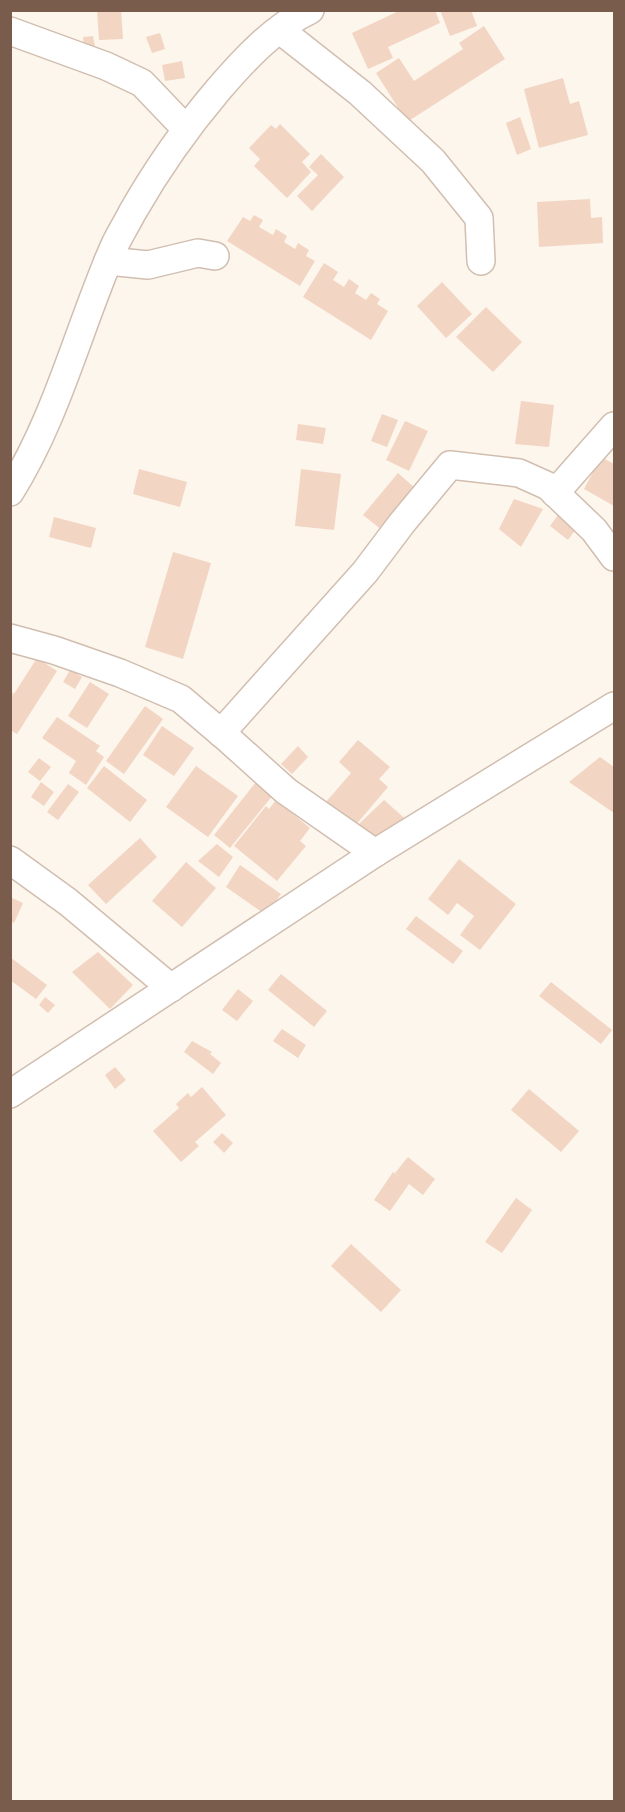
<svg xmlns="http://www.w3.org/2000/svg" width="625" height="1812" font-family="'Asap Condensed',sans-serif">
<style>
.building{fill:#f3d5c3}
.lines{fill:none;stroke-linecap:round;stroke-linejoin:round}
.minor-casing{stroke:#d1beb0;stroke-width:30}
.minor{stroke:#fff;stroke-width:27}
</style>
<rect width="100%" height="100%" fill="#fdf6ec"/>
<g class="building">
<path d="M 97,10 L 121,10 L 123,39 L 99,40 Z"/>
<path d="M 401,10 L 435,10 L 440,23 L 388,47 L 393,58 L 368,69 L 352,33 Z"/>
<path d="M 440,10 L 471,10 L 477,26 L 450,36 Z"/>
<path d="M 484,26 L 505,59 L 407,122 L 376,73 L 399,58 L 414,81 L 463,49 L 459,43 Z"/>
<path d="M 160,33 L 165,49 L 152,53 L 146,37 Z"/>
<path d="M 93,36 L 95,47 L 84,49 L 83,37 Z"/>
<path d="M 182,61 L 185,78 L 165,81 L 162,65 Z"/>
<path d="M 563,78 L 570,104 L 579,101 L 588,135 L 539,148 L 524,89 Z"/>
<path d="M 520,117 L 531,149 L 517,155 L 506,123 Z"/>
<path d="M 280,124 L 310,154 L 302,162 L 311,172 L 287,198 L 254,166 L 260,159 L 249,148 L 271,125 L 276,129 Z"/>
<path d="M 321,154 L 344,177 L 312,211 L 297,196 L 318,175 L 309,167 Z"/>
<path d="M 590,199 L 591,218 L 602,217 L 603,243 L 539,247 L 537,202 Z"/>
<path d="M 254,215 L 263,220 L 259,227 L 273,235 L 276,229 L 287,236 L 284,242 L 295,249 L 298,243 L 309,250 L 306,256 L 315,261 L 300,286 L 227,241 L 243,217 L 250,221 Z"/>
<path d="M 324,263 L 338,272 L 333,280 L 344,287 L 349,279 L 359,286 L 355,293 L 366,300 L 371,293 L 380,299 L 377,304 L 388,311 L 371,340 L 303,297 Z"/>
<path d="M 442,282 L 472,314 L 446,338 L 417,306 Z"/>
<path d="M 486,307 L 522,342 L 493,372 L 456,337 Z"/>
<path d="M 521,401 L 554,405 L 549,447 L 515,444 Z"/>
<path d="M 382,414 L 398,420 L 387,447 L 371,441 Z"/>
<path d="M 405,421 L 428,431 L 409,471 L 386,460 Z"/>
<path d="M 298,424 L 326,428 L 323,444 L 296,440 Z"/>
<path d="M 601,457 L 614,464 L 614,506 L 584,489 Z"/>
<path d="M 139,469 L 187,482 L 180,507 L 133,494 Z"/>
<path d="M 301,469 L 341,474 L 334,530 L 295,526 Z"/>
<path d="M 398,473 L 416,489 L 382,530 L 363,515 Z"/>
<path d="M 514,499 L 543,509 L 521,547 L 499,529 Z"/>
<path d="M 563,508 L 581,522 L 568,540 L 550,526 Z"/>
<path d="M 54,517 L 96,528 L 91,548 L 49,537 Z"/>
<path d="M 173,552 L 211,563 L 183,659 L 145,647 Z"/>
<path d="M 37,658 L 57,671 L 17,734 L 10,730 L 10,700 L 14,694 L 10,698 L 10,691 L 14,694 Z"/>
<path d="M 70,670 L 82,677 L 75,689 L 63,682 Z"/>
<path d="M 90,682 L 109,694 L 87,728 L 68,716 Z"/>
<path d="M 145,706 L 163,719 L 124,774 L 106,761 Z"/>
<path d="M 57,717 L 100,746 L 96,751 L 104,757 L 86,785 L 69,773 L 76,761 L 42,738 Z"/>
<path d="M 162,726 L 194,748 L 174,776 L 143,755 Z"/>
<path d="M 358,740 L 390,767 L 379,779 L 388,787 L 354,827 L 326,802 L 351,773 L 339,762 Z"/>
<path d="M 298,746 L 308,757 L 292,774 L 281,764 Z"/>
<path d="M 600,757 L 614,767 L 614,813 L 569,782 Z"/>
<path d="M 39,758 L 51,767 L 40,781 L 28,772 Z"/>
<path d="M 104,766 L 147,800 L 130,822 L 87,788 Z"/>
<path d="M 196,766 L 238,796 L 208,837 L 166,807 Z"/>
<path d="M 41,782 L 54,792 L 44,806 L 31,797 Z"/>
<path d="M 256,782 L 273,795 L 230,848 L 214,835 Z"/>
<path d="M 68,784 L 79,792 L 58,820 L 47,812 Z"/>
<path d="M 276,800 L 310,828 L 300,841 L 306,846 L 277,881 L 234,846 L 266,806 L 269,809 Z"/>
<path d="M 384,800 L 410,823 L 382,842 L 359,824 Z"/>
<path d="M 140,838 L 157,857 L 106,904 L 88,885 Z"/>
<path d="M 217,844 L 233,857 L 219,877 L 198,861 Z"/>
<path d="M 459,859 L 516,904 L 480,950 L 460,935 L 474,916 L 457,903 L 448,915 L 428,899 Z"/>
<path d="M 186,862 L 216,888 L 182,927 L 152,901 Z"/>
<path d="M 240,865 L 281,894 L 266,915 L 226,887 Z"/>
<path d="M 10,897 L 23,903 L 14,923 L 10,921 Z"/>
<path d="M 416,916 L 463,951 L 453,964 L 406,929 Z"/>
<path d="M 98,952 L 133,985 L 110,1009 L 72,972 Z"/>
<path d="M 10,957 L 47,985 L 36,999 L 10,980 Z"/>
<path d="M 281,974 L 327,1011 L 314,1027 L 268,990 Z"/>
<path d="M 551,982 L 612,1030 L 601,1044 L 539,996 Z"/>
<path d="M 238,989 L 253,1001 L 237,1021 L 222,1010 Z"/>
<path d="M 45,997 L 55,1005 L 48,1013 L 39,1005 Z"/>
<path d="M 282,1029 L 306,1045 L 298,1058 L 273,1041 Z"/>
<path d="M 192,1041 L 212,1052 L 210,1054 L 221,1063 L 213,1074 L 184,1052 Z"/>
<path d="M 115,1067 L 126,1080 L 115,1089 L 105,1075 Z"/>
<path d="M 202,1087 L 226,1115 L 195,1142 L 199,1146 L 181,1162 L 153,1131 L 179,1108 L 176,1104 L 188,1093 L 191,1097 Z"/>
<path d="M 529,1089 L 579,1131 L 561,1152 L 511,1110 Z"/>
<path d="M 222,1133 L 233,1143 L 224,1153 L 213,1142 Z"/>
<path d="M 408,1157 L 435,1179 L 423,1195 L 409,1184 L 390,1211 L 374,1200 L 393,1172 L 404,1180 L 395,1173 Z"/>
<path d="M 516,1198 L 532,1210 L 502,1253 L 485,1242 Z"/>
<path d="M 351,1244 L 401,1290 L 381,1312 L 331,1266 Z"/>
</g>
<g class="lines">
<g class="minor-casing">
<g id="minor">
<path d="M 280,30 L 360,93 L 433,161 L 479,218 L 481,261"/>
<path d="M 10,31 L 106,66 L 142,83 L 186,129"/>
<path d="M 108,261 L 148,265 L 198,253 L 215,256"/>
<path d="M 10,492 C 57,417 78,330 113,249 C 118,237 126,225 132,213 C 157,169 185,129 218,90 C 243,61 274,27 310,10"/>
<path d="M 555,493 L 614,426"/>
<path d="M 10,638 L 54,650 L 120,673 L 181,699 L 227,738 L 286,791 L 375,853"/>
<path d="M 221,733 L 365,572 L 402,523 L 450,465 L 519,473 L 548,486 L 594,530 L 614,557"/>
<path d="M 10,860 L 68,902 L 171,988"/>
<path d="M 10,1094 L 375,853 L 614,706"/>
</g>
</g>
<use href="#minor" class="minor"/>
</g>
<rect width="625" height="1812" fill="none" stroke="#7a5c4d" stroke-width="24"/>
</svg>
